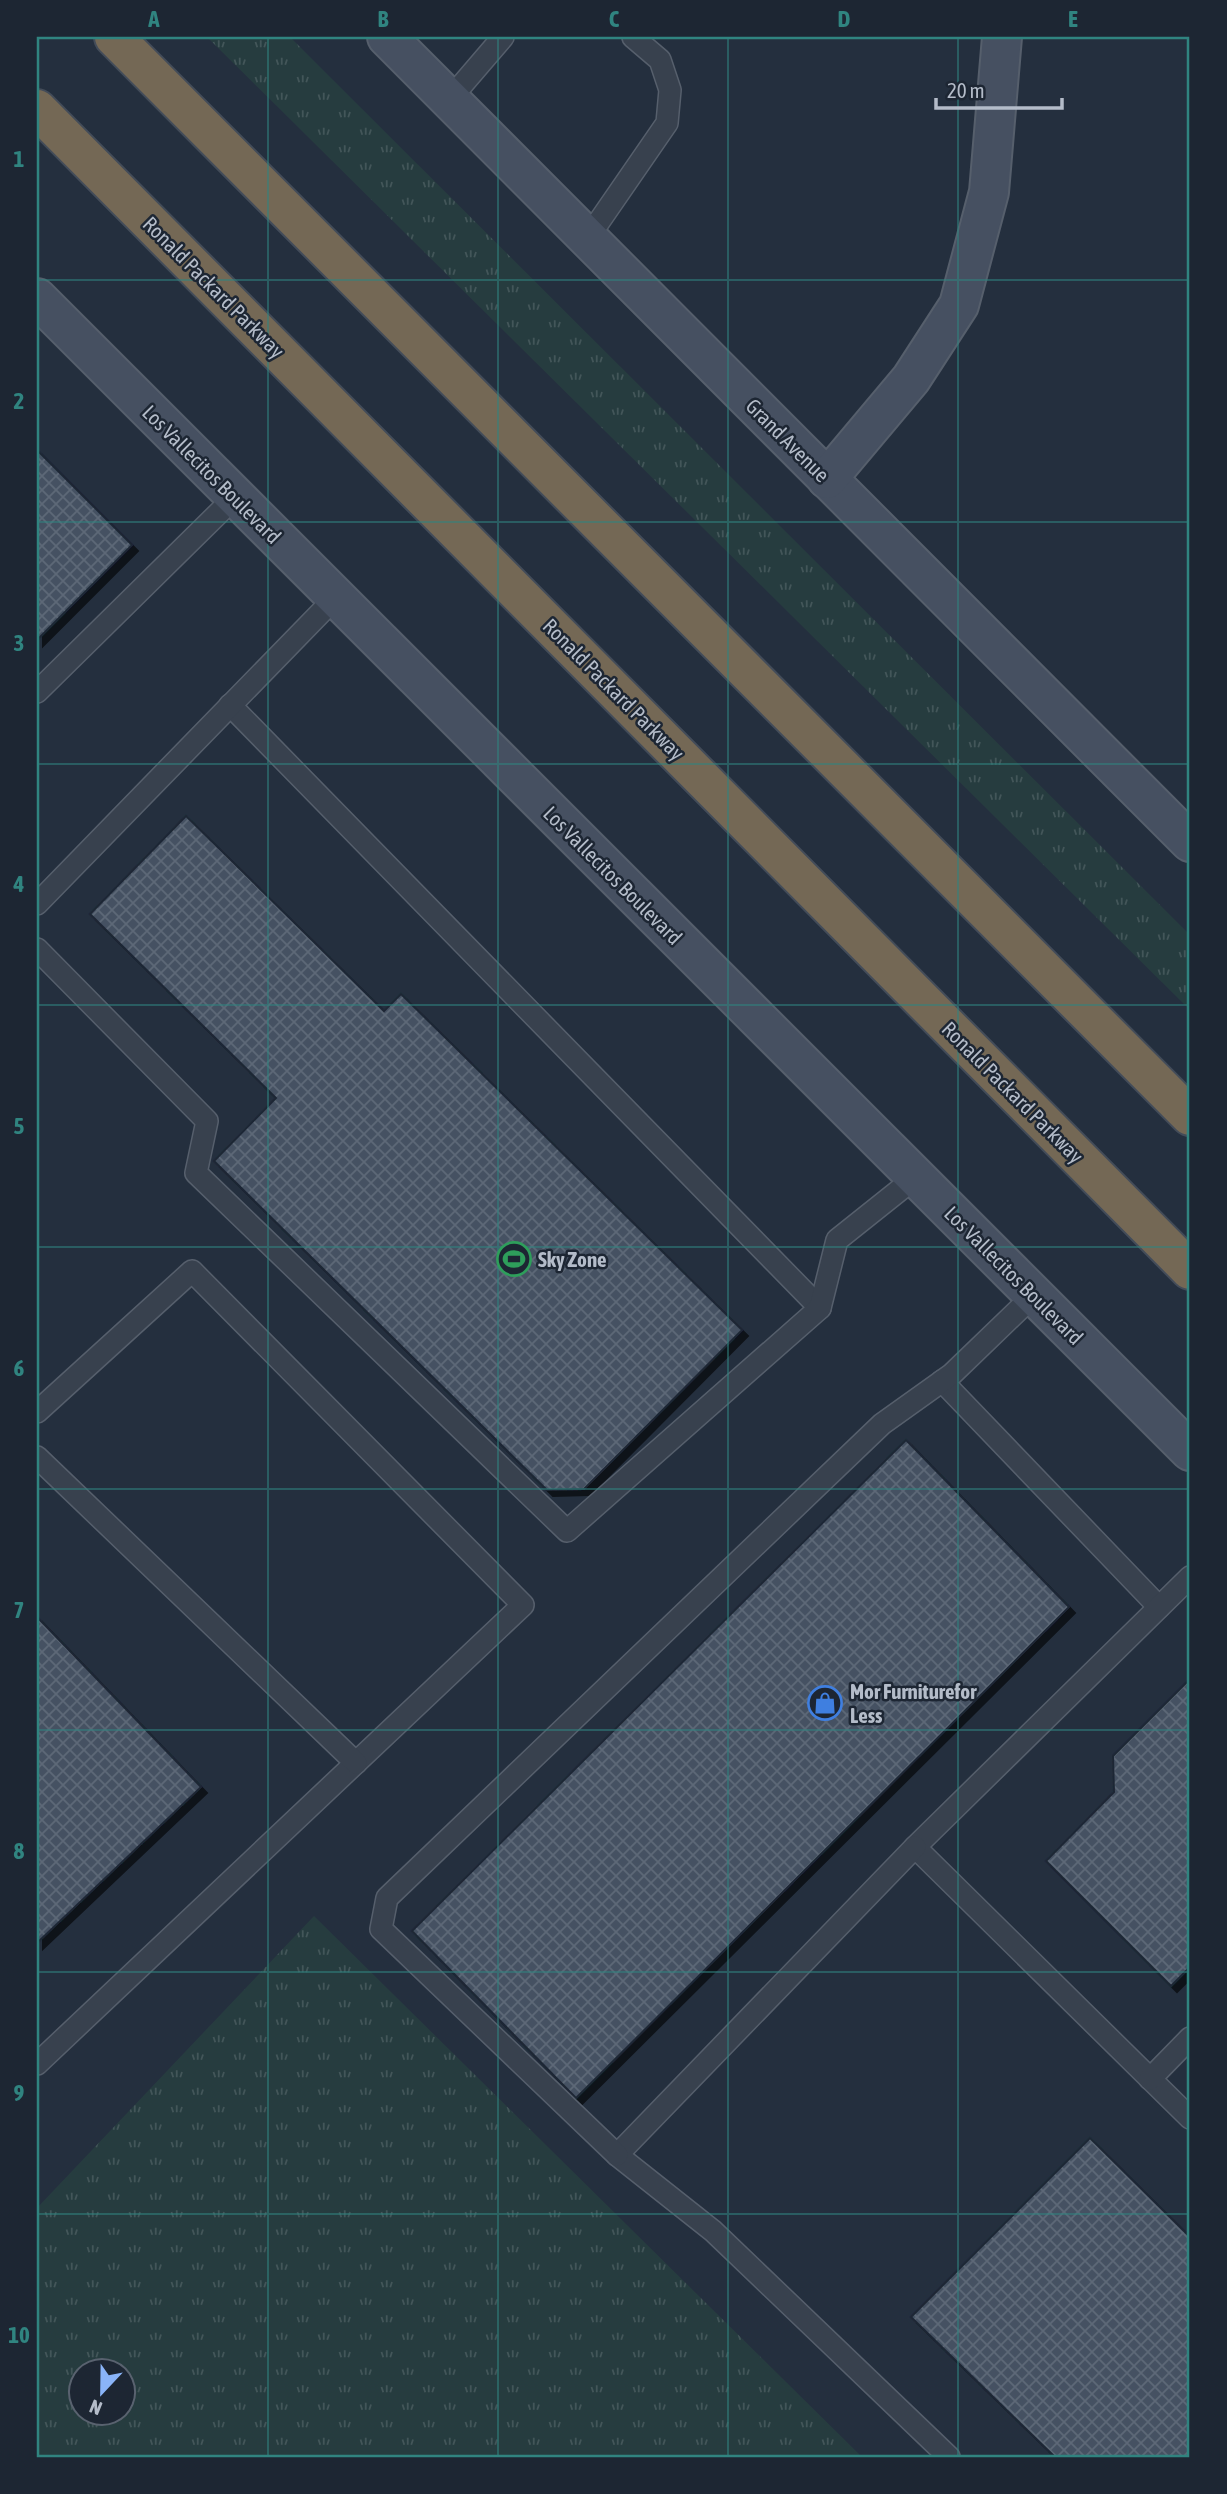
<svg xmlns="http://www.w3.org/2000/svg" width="1227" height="2494" font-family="'Asap Condensed',sans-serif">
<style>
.grass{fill:url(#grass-tufts);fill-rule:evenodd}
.building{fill:url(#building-cross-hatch);stroke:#1f2835;stroke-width:2;filter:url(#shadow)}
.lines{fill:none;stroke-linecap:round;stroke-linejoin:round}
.lane-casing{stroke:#565f6c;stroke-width:24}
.secondary-casing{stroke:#565f6c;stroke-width:42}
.highway-casing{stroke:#434c59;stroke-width:42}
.lane{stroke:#38414e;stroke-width:21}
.secondary{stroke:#465061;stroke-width:38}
.highway{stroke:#746855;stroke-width:38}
.grid{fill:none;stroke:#308480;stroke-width:2;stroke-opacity:0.55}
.labels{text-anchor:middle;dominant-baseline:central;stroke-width:5;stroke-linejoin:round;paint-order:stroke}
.street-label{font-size:21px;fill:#b4bcc9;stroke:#1d2633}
.poi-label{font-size:21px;font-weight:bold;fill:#b4bcc9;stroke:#1d2633;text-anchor:start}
.neatline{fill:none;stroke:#308480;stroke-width:2.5}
.grid-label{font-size:23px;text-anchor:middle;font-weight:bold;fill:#308480}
</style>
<defs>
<pattern id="grass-tufts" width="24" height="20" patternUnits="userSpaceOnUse" patternTransform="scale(1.75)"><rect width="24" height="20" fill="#263c3f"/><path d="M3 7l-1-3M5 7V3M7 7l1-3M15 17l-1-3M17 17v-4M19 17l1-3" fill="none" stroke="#435659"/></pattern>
<pattern id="building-cross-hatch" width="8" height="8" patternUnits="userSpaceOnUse" patternTransform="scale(1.75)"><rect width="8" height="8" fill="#455162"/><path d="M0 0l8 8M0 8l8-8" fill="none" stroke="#5d6877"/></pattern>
<filter id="shadow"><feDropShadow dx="6" dy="6" stdDeviation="0" flood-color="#0009"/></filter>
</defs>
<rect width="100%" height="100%" fill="#242f3e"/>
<g class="grass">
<path d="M 207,37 L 290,37 L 1190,935 L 1190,1010 Z"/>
<path d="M 314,1916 L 862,2457 L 37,2457 L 37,2208 ZM 80,2372 L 122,2372 L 122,2414 L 80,2414 Z"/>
</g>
<g class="building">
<path d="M 37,450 L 132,545 L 37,640 Z"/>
<path d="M 186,816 L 384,1011 L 401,994 L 742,1330 L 584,1489 L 547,1490 L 214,1161 L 276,1098 L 90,914 Z"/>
<path d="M 906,1440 L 1069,1607 L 576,2098 L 412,1931 Z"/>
<path d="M 37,1617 L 201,1787 L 37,1943 Z"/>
<path d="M 1190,1679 L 1190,1967 L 1171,1986 L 1046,1861 L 1114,1792 L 1113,1756 Z"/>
<path d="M 1090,2138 L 1190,2237 L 1190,2457 L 1055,2457 L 911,2317 Z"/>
</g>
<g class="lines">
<g class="lane-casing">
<g id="lane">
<path d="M 449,100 L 503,37"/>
<path d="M 587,239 L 667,123 L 670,90 L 660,60 L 633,37"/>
<path d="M 37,692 L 235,497"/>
<path d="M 230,705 L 820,1308"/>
<path d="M 37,904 L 336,597"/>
<path d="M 37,949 L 207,1121 L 196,1173 L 567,1531 L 820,1308 L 837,1240 L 916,1177"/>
<path d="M 942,1381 L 1159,1607"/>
<path d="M 37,1412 L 192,1271 L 523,1605 L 37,2064"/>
<path d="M 37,1457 L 356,1763"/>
<path d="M 1190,1577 L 915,1847 L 1190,2118"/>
<path d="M 915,1847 L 617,2155 L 713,2231 L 949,2457"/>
<path d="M 1150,2079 L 1190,2038"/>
<path d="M 617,2155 L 381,1929 L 387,1898 L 882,1424 L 952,1374 L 1034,1295"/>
</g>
</g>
<g class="secondary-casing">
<g id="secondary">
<path d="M 387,37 L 1190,842"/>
<path d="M 37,298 L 1190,1451"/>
<path d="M 827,479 L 911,379 L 959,305 L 989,192 L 1002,37"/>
</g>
</g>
<g class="highway-casing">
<g id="highway">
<path d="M 114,37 L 1190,1116"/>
<path d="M 37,109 L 1190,1270"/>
</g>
</g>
<use href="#lane" class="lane"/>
<use href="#secondary" class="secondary"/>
<use href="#highway" class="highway"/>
</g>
<path class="grid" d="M 268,37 L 268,2457M 498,37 L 498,2457M 728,37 L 728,2457M 958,37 L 958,2457M 37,280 L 1190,280M 37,522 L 1190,522M 37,764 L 1190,764M 37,1005 L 1190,1005M 37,1247 L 1190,1247M 37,1489 L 1190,1489M 37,1730 L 1190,1730M 37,1972 L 1190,1972M 37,2214 L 1190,2214"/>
<defs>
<g id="stadium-ring" transform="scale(1.75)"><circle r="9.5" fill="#1d2633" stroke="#2e9e5b" stroke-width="1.5"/><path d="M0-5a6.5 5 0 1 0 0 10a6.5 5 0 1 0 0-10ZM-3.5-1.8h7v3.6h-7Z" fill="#2e9e5b"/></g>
<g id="shop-ring" transform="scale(1.75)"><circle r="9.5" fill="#1d2633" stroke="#3f7fe0" stroke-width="1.5"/><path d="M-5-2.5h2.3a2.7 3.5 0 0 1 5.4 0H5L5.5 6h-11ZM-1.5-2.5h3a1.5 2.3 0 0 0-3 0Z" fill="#3f7fe0"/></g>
</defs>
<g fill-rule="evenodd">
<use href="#stadium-ring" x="514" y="1259"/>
<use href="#shop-ring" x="825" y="1703"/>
</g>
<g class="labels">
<g class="street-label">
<text transform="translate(214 287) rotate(45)">Ronald Packard Parkway</text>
<text transform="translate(788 440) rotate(45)">Grand Avenue</text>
<text transform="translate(212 474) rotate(45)">Los Vallecitos Boulevard</text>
<text transform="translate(614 689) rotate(45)">Ronald Packard Parkway</text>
<text transform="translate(613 875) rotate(45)">Los Vallecitos Boulevard</text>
<text transform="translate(1013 1092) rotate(45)">Ronald Packard Parkway</text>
<text transform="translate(1014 1275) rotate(45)">Los Vallecitos Boulevard</text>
</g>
<g class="poi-label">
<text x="538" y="1259">Sky Zone</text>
<text x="850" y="1691">Mor Furniturefor<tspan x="850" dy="24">Less</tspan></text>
</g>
</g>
<rect width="1227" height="2494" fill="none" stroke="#1d2633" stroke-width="77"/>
<g transform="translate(102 2392) rotate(202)"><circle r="33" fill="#1d2633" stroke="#59626f" stroke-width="2"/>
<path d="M0-5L12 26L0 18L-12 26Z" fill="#8ab4f8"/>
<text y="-10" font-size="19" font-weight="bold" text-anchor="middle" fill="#b4bcc9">N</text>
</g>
<path d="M936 98v10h126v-10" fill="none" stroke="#b4bcc9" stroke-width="3.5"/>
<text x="947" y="98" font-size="21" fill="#b4bcc9" stroke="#1d2633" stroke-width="5" paint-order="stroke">20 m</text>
<rect x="38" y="38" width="1150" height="2418" class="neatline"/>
<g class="grid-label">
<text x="154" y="27">A</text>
<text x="383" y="27">B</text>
<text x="614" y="27">C</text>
<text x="844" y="27">D</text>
<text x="1073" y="27">E</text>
<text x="19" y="167">1</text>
<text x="19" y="409">2</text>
<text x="19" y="651">3</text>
<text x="19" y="892">4</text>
<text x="19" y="1134">5</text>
<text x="19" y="1376">6</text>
<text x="19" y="1618">7</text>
<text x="19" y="1859">8</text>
<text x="19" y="2101">9</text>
<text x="19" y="2343">10</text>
</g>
</svg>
